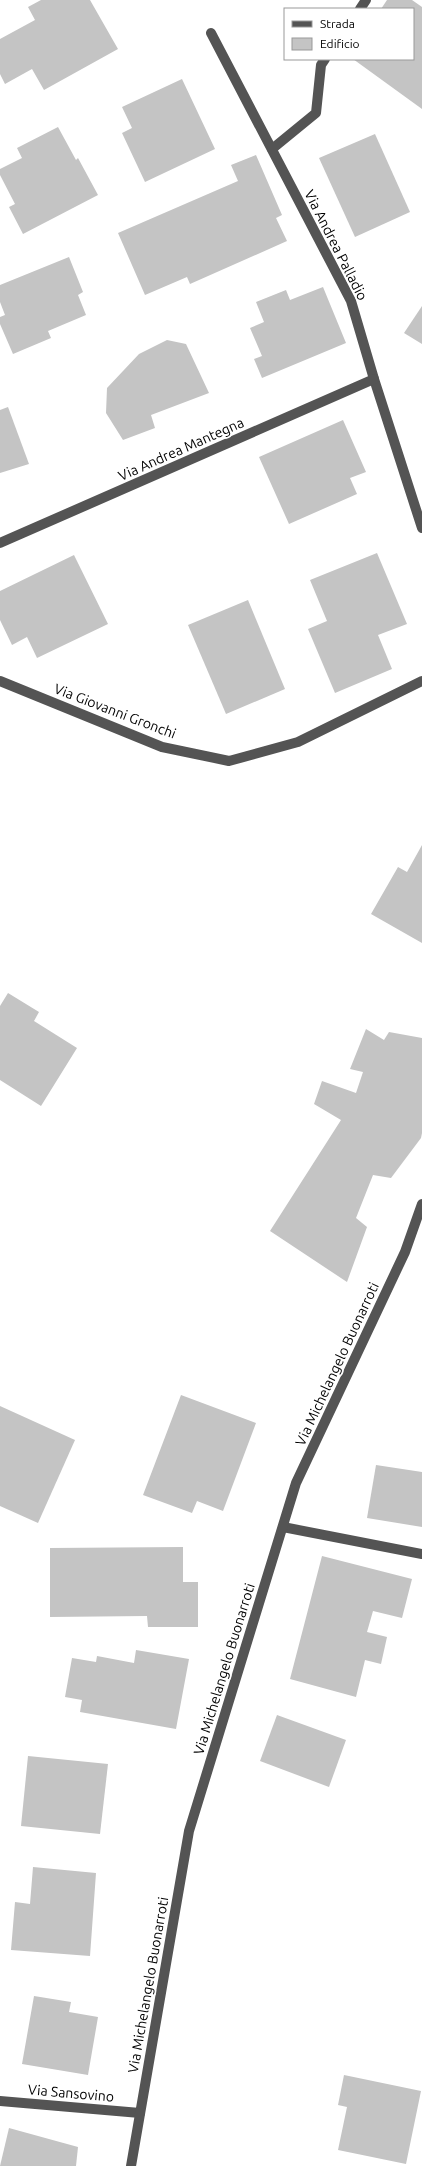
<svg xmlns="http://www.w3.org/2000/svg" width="422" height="2166" font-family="Ubuntu,sans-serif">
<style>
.building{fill:#c4c4c4}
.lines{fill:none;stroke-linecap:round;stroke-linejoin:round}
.minor{stroke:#545454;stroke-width:10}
.labels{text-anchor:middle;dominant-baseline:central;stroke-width:3.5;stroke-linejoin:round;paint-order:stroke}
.street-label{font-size:14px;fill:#000;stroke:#fff}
</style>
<rect width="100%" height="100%" fill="#fff"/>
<g class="building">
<path d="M 41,0 L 90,0 L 118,49 L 44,90 L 32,69 L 5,84 L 0,74 L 0,39 L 35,20 L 28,7 Z"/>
<path d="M 387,0 L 412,0 L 422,7 L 422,109 L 353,59 L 413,59 L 413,9 L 381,9 Z"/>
<path d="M 182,79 L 215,149 L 145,182 L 122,133 L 132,128 L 122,107 Z"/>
<path d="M 58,127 L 76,160 L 78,158 L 98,195 L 23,234 L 9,207 L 15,204 L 0,175 L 0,169 L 22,158 L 17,148 Z"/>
<path d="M 375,134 L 410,212 L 355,237 L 319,158 Z"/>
<path d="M 256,155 L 282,215 L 276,218 L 287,241 L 190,284 L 187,277 L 145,295 L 118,233 L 238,181 L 231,165 Z"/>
<path d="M 69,257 L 83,292 L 78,295 L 86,315 L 48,331 L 51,338 L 13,354 L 0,324 L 0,317 L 5,315 L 0,302 L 0,285 Z"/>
<path d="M 323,287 L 346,343 L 262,378 L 254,359 L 262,356 L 250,328 L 264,322 L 256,302 L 286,290 L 290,300 Z"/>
<path d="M 422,306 L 422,344 L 404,333 Z"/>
<path d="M 167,340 L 186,344 L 209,393 L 151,415 L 155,428 L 123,440 L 106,413 L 107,388 L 139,354 Z"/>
<path d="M 8,407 L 29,464 L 0,473 L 0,410 Z"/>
<path d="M 343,420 L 366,472 L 350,478 L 357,494 L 289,524 L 259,457 Z"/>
<path d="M 377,553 L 407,624 L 378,635 L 392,669 L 335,693 L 308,629 L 327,621 L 310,580 Z"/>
<path d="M 74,555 L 108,624 L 37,658 L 27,637 L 12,645 L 0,620 L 0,591 Z"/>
<path d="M 248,600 L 285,689 L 226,714 L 188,625 Z"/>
<path d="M 422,845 L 422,943 L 371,914 L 398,867 L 407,872 Z"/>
<path d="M 8,993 L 39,1012 L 34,1021 L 77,1048 L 41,1106 L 0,1080 L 0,1006 Z"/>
<path d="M 366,1029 L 384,1040 L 389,1032 L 422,1038 L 422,1133 L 421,1138 L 391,1178 L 373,1175 L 356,1218 L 367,1227 L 347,1282 L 270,1231 L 341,1120 L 314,1104 L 322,1081 L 356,1093 L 363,1072 L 350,1069 Z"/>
<path d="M 181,1395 L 256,1423 L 223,1511 L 197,1501 L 192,1513 L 143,1495 Z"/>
<path d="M 0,1406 L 75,1440 L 38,1523 L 0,1506 Z"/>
<path d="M 376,1465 L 422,1472 L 422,1527 L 367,1518 Z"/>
<path d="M 183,1547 L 183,1582 L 198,1582 L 198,1627 L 148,1627 L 147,1616 L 50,1617 L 50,1548 Z"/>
<path d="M 322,1556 L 412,1579 L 402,1618 L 373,1611 L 367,1632 L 387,1637 L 381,1664 L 365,1660 L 356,1697 L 290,1679 Z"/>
<path d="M 136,1650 L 189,1659 L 176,1729 L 80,1712 L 82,1700 L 65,1697 L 72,1658 L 96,1662 L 97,1656 L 134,1663 Z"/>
<path d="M 277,1715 L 346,1740 L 329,1787 L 260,1761 Z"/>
<path d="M 28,1756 L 108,1764 L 100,1834 L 21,1826 Z"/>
<path d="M 33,1867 L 96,1873 L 90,1956 L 11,1950 L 15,1902 L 30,1904 Z"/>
<path d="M 34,1996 L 71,2002 L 69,2012 L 98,2017 L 88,2075 L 22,2064 Z"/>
<path d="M 344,2075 L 421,2091 L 406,2164 L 338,2150 L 347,2107 L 338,2105 Z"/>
<path d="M 9,2128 L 78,2147 L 76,2166 L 0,2166 Z"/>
</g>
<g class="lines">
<g class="minor">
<path d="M 360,9 L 366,0"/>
<path d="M 211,33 L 351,301 L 374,379 L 422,528"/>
<path d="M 272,149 L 316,113 L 321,65 L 325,59"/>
<path d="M 0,543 L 374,379"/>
<path d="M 0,681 L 162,747 L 229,761 L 298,742 L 422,681"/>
<path d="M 283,1527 L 422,1554"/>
<path d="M 0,2101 L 140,2113"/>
<path d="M 131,2166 L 189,1831 L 296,1483 L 405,1252 L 422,1204"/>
</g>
</g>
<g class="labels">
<g class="street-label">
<text transform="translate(336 245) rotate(63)">Via Andrea Palladio</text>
<text transform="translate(181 449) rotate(-24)">Via Andrea Mantegna</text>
<text transform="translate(115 711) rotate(21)">Via Giovanni Gronchi</text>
<text transform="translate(337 1364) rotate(-65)">Via Michelangelo Buonarroti</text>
<text transform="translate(224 1669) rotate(-73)">Via Michelangelo Buonarroti</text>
<text transform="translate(148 1985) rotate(-80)">Via Michelangelo Buonarroti</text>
<text transform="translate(71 2093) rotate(5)">Via Sansovino</text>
</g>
</g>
<rect x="284" y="8" width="130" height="52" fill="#ffffff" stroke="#999999"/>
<rect x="292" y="21" width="20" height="6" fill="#545454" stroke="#999999"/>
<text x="320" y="28" font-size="12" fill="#000000">Strada</text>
<rect x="292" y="38" width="20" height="12" fill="#c4c4c4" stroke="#999999"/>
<text x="320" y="48" font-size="12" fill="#000000">Edificio</text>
</svg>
